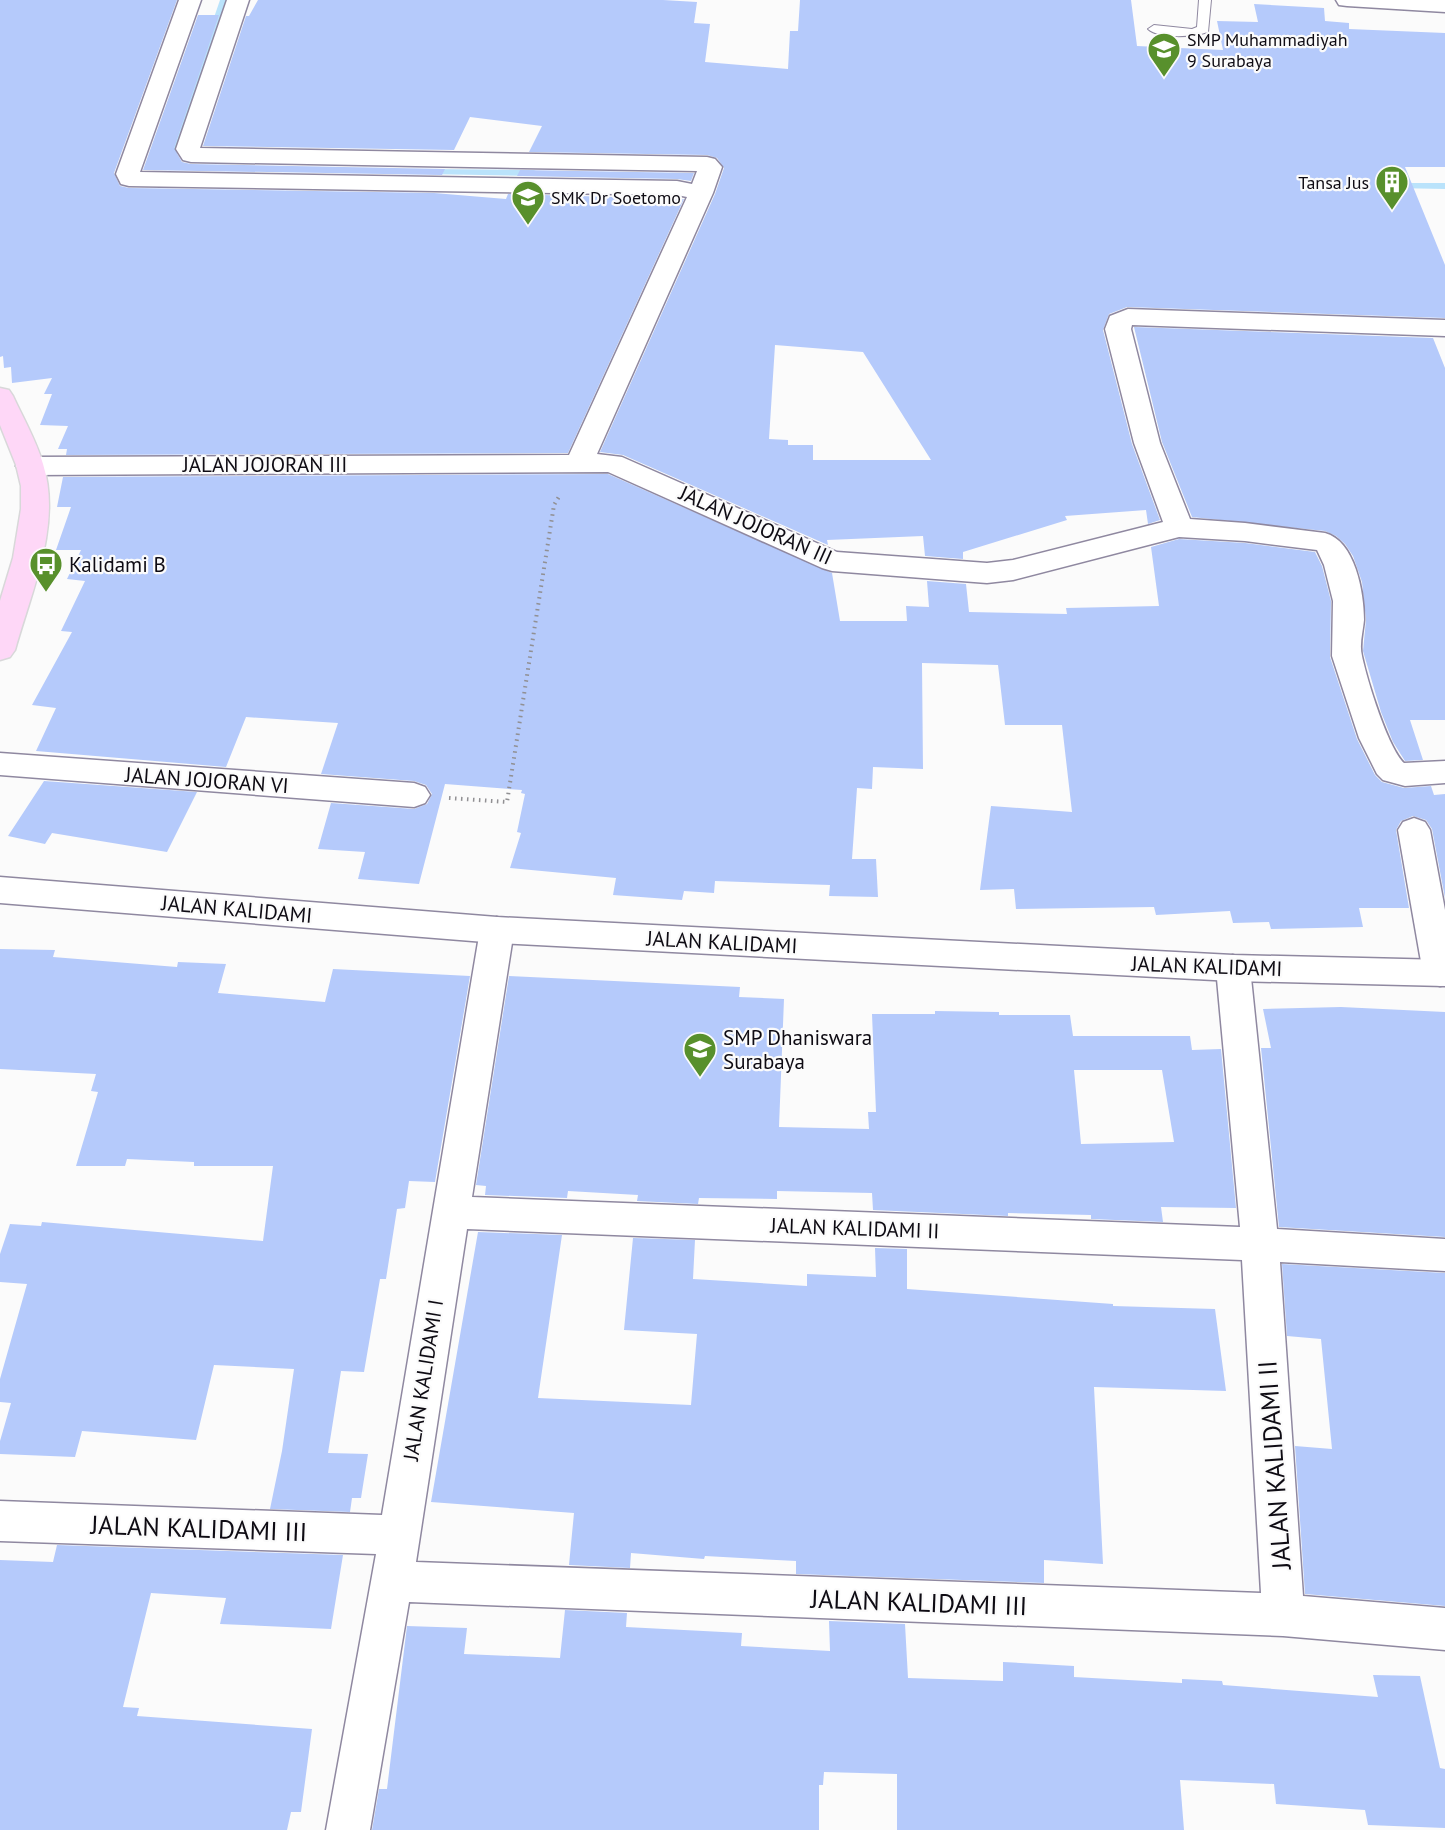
<svg xmlns="http://www.w3.org/2000/svg" width="1445" height="1830" font-family="'PT Sans',sans-serif">
<style>
.lines{fill:none;stroke-linecap:round;stroke-linejoin:round}
.stream{fill:#bae3fb;fill-rule:evenodd}
.building{fill:#b5cafb;fill-rule:evenodd}
.service-casing{stroke:#8f88a0;stroke-width:2}
.minor-casing{stroke:#8f88a0;stroke-width:3}
.tertiary-casing{stroke:#8f88a0;stroke-width:3}
.primary-casing{stroke:#d8d8d9;stroke-width:3}
.path{stroke:#919093;stroke-width:4;stroke-dasharray:1.5 4.5;stroke-linecap:butt}
.service{fill:#fff;fill-rule:evenodd}
.minor{fill:#fff;fill-rule:evenodd}
.tertiary{fill:#fff;fill-rule:evenodd}
.primary{fill:#fed7f7;fill-rule:evenodd}
.labels{text-anchor:middle;dominant-baseline:central;stroke-width:4.5;stroke-linejoin:round;paint-order:stroke}
.far-poi-label{font-size:18px;fill:#0e0b13;stroke:#fbfbfb;text-anchor:start}
.street-label{font-size:21px;fill:#0e0b13;stroke:#fbfbfb}
.poi-label{font-size:21px;fill:#0e0b13;stroke:#fbfbfb;text-anchor:start}
.near-street-label{font-size:26px;fill:#0e0b13;stroke:#fbfbfb}
</style>
<rect width="100%" height="100%" fill="#fbfbfb"/>
<g class="lines">
<g class="stream">
<path d="M 220,0 L 228,0 L 173,166 L 165,168 L 163,166 Z"/>
<path d="M 428,169 L 534,170 L 539,173 L 534,176 L 425,174 L 423,172 Z"/>
<path d="M 1396,183 L 1445,183 L 1445,189 L 1393,188 L 1393,184 Z"/>
</g>
</g>
<g class="building">
<path d="M 0,0 L 177,0 L 114,173 L 120,186 L 129,188 L 434,193 L 506,199 L 508,194 L 684,199 L 568,453 L 66,455 L 67,449 L 58,449 L 68,426 L 40,425 L 52,394 L 44,394 L 52,378 L 12,383 L 11,367 L 4,368 L 3,356 L 0,357 Z"/>
<path d="M 258,0 L 663,0 L 697,2 L 694,23 L 710,24 L 705,62 L 788,69 L 790,31 L 798,31 L 800,0 L 1131,0 L 1137,46 L 1223,50 L 1217,21 L 1258,22 L 1254,4 L 1324,8 L 1325,21 L 1349,23 L 1349,29 L 1445,33 L 1445,167 L 1405,167 L 1445,265 L 1445,318 L 1127,307 L 1109,314 L 1103,330 L 1132,444 L 1160,520 L 1148,524 L 1146,510 L 1065,516 L 1067,520 L 963,552 L 963,559 L 925,556 L 923,536 L 827,540 L 828,545 L 623,455 L 600,452 L 715,194 L 724,168 L 717,158 L 707,155 L 529,152 L 542,126 L 470,117 L 454,150 L 203,146 L 246,16 L 249,16 ZM 775,345 L 863,352 L 931,460 L 813,460 L 813,445 L 788,445 L 788,440 L 769,439 Z"/>
<path d="M 198,15 L 219,15 L 174,148 L 182,162 L 191,164 L 445,169 L 442,175 L 143,170 Z"/>
<path d="M 520,170 L 694,173 L 691,181 L 677,179 L 517,176 Z"/>
<path d="M 1134,327 L 1433,338 L 1445,368 L 1445,720 L 1410,720 L 1423,760 L 1405,761 L 1393,742 L 1381,712 L 1363,651 L 1366,620 L 1362,582 L 1353,556 L 1345,544 L 1336,536 L 1325,531 L 1192,517 L 1162,442 Z"/>
<path d="M 608,474 L 832,573 L 840,621 L 907,621 L 906,606 L 929,607 L 927,581 L 966,584 L 969,612 L 1067,614 L 1066,608 L 1159,606 L 1151,547 L 1179,539 L 1245,543 L 1315,552 L 1322,566 L 1331,601 L 1330,657 L 1357,739 L 1375,775 L 1382,782 L 1404,788 L 1431,786 L 1434,795 L 1445,794 L 1445,898 L 1432,829 L 1426,820 L 1413,816 L 1401,821 L 1396,830 L 1409,908 L 1359,908 L 1363,927 L 1271,929 L 1269,922 L 1233,923 L 1230,911 L 1156,915 L 1154,907 L 1016,909 L 1014,889 L 980,890 L 991,806 L 1072,812 L 1062,725 L 1005,725 L 998,665 L 922,663 L 923,769 L 873,767 L 872,789 L 857,788 L 852,859 L 876,859 L 878,897 L 829,896 L 830,885 L 715,881 L 714,893 L 684,891 L 682,900 L 613,895 L 616,878 L 510,868 L 521,833 L 517,832 L 525,794 L 521,793 L 522,790 L 445,784 L 419,884 L 358,879 L 365,852 L 318,849 L 331,803 L 414,809 L 427,804 L 432,794 L 426,785 L 414,781 L 321,774 L 338,723 L 246,717 L 226,767 L 36,751 L 56,708 L 32,705 L 72,632 L 61,631 L 85,581 L 67,579 L 81,550 L 56,550 L 71,507 L 57,507 L 63,477 Z"/>
<path d="M 44,781 L 197,792 L 167,852 L 52,833 L 45,844 L 8,836 Z"/>
<path d="M 0,949 L 55,950 L 53,957 L 177,967 L 178,962 L 226,964 L 218,993 L 325,1002 L 333,969 L 470,976 L 435,1182 L 409,1181 L 405,1208 L 397,1209 L 386,1279 L 380,1279 L 364,1372 L 341,1371 L 328,1453 L 368,1454 L 361,1498 L 352,1498 L 350,1512 L 270,1509 L 282,1451 L 294,1369 L 214,1365 L 196,1440 L 82,1431 L 75,1457 L 0,1454 L 0,1441 L 11,1403 L 0,1402 L 0,1379 L 27,1284 L 0,1282 L 0,1254 L 10,1224 L 41,1226 L 42,1222 L 263,1241 L 273,1166 L 194,1166 L 194,1162 L 127,1159 L 125,1166 L 76,1166 L 98,1092 L 91,1091 L 96,1074 L 0,1069 Z"/>
<path d="M 509,976 L 740,987 L 739,997 L 784,999 L 779,1127 L 869,1129 L 868,1112 L 876,1112 L 872,1014 L 935,1014 L 935,1011 L 999,1012 L 999,1015 L 1070,1015 L 1073,1036 L 1190,1036 L 1192,1050 L 1221,1049 L 1236,1208 L 1161,1207 L 1163,1222 L 1091,1219 L 1091,1215 L 1008,1213 L 1008,1216 L 873,1210 L 872,1193 L 777,1191 L 777,1199 L 699,1198 L 698,1204 L 637,1201 L 638,1195 L 568,1191 L 567,1198 L 485,1195 L 486,1186 L 476,1185 ZM 1074,1070 L 1162,1070 L 1174,1142 L 1081,1144 Z"/>
<path d="M 1341,1007 L 1445,1012 L 1445,1237 L 1279,1227 L 1261,1048 L 1271,1048 L 1263,1009 Z"/>
<path d="M 478,1232 L 562,1235 L 538,1398 L 691,1405 L 697,1334 L 624,1330 L 633,1238 L 695,1240 L 693,1279 L 807,1286 L 807,1274 L 876,1277 L 875,1248 L 907,1249 L 907,1289 L 1113,1304 L 1113,1306 L 1215,1309 L 1226,1391 L 1094,1387 L 1103,1564 L 1044,1560 L 1044,1583 L 796,1574 L 796,1561 L 705,1556 L 704,1559 L 631,1553 L 630,1568 L 569,1565 L 574,1513 L 431,1502 Z"/>
<path d="M 1282,1264 L 1445,1273 L 1445,1606 L 1305,1594 L 1295,1446 L 1332,1449 L 1321,1339 L 1287,1336 Z"/>
<path d="M 57,1545 L 343,1555 L 331,1629 L 220,1624 L 226,1598 L 151,1593 L 123,1707 L 139,1708 L 137,1716 L 312,1729 L 301,1812 L 291,1812 L 287,1830 L 0,1830 L 0,1560 L 53,1562 Z"/>
<path d="M 565,1610 L 627,1613 L 626,1627 L 742,1633 L 741,1646 L 830,1651 L 829,1621 L 905,1624 L 908,1678 L 1003,1681 L 1003,1662 L 1074,1666 L 1074,1677 L 1182,1683 L 1182,1679 L 1222,1681 L 1223,1685 L 1378,1697 L 1373,1675 L 1420,1676 L 1440,1768 L 1445,1769 L 1445,1828 L 1368,1825 L 1365,1810 L 1276,1804 L 1274,1784 L 1180,1780 L 1184,1830 L 897,1830 L 897,1774 L 824,1772 L 823,1785 L 819,1785 L 819,1830 L 372,1830 L 379,1789 L 387,1789 L 407,1626 L 467,1628 L 464,1654 L 560,1658 Z"/>
</g>
<g class="lines">
<g class="service-casing">
<path id="service" d="M 1199,0 L 1211,0 L 1208,32 C 1194,37 1159,39 1148,29 L 1154,25 L 1192,29 L 1197,27 Z"/>
</g>
<g class="minor-casing">
<g id="minor">
<path d="M 179,0 L 201,0 L 140,172 L 677,181 L 692,184 L 697,171 L 191,162 L 183,160 L 176,149 L 227,0 L 249,0 L 200,148 L 707,157 L 715,159 L 722,167 L 713,193 L 597,454 L 622,457 L 837,552 L 987,563 L 1013,560 L 1163,522 L 1134,443 L 1105,329 L 1110,316 L 1128,309 L 1445,320 L 1445,336 L 1132,325 L 1131,329 L 1160,443 L 1190,519 L 1245,523 L 1325,533 C 1355,541 1364,592 1364,620 C 1363,632 1359,644 1362,656 C 1367,680 1388,748 1404,763 L 1445,761 L 1445,783 L 1405,786 L 1383,780 L 1377,774 L 1359,738 L 1332,656 L 1333,601 L 1324,565 L 1317,550 L 1245,541 L 1179,537 L 1013,580 L 987,583 L 832,571 L 822,568 L 608,472 L 30,475 L 20,472 L 16,466 L 20,460 L 30,457 L 569,455 L 687,197 L 677,195 L 129,186 L 121,184 L 116,174 Z"/>
<path d="M 1336,0 L 1445,0 L 1445,12 L 1347,6 L 1339,5 Z"/>
<path d="M 0,753 L 414,783 L 425,787 L 430,795 L 425,803 L 414,807 L 0,775 Z"/>
<path d="M 1414,818 L 1425,822 L 1430,830 L 1445,910 L 1445,985 L 1440,986 L 1428,982 L 1423,973 L 1398,830 L 1403,822 Z"/>
<path d="M 497,917 L 509,921 L 514,930 L 472,1197 L 1240,1227 L 1216,968 L 1221,959 L 1233,955 L 1245,959 L 1250,968 L 1277,1229 L 1445,1239 L 1445,1271 L 1280,1262 L 1303,1596 L 1445,1608 L 1445,1650 L 1283,1636 L 409,1602 L 370,1830 L 326,1830 L 376,1554 L 0,1541 L 0,1501 L 382,1515 L 480,930 L 485,921 ZM 467,1229 L 1242,1260 L 1261,1593 L 416,1562 Z"/>
</g>
</g>
<g class="tertiary-casing">
<path id="tertiary" d="M 0,877 L 497,917 L 1233,955 L 1445,960 L 1445,986 L 1233,981 L 497,943 L 0,903 Z"/>
</g>
<g class="primary-casing">
<path id="primary" d="M 0,388 L 9,390 L 13,396 C 23,418 36,440 43,464 C 62,525 31,592 15,650 L 10,657 L 0,660 L 0,601 L 13,558 L 21,509 L 21,486 L 16,465 L 0,425 Z"/>
</g>
<path class="path" d="M 449,798 L 507,802 L 554,505 L 560,495"/>
<use href="#service" class="service"/>
<use href="#minor" class="minor"/>
<use href="#tertiary" class="tertiary"/>
<use href="#primary" class="primary"/>
</g>
<defs>
<g id="school-pin" transform="scale(1.725)"><path d="M0 17L-7.5 6A9.5 9.5 0 1 1 7.5 6Z" fill="#58902c" stroke="#fbfbfb"/><path d="M0-5L7-2L0 1L-7-2ZM-4 1L0 2.5L4 1V4Q0 6-4 4Z" fill="#fff"/></g>
<g id="building-pin" transform="scale(1.725)"><path d="M0 17L-7.5 6A9.5 9.5 0 1 1 7.5 6Z" fill="#58902c" stroke="#fbfbfb"/><path d="M-4-6H4V6H1V3H-1V6H-4ZM-2.5-4.3h1.7v1.8h-1.7ZM.8-4.3h1.7v1.8H.8ZM-2.5-1h1.7V.8h-1.7ZM.8-1h1.7V.8H.8Z" fill="#fff"/></g>
<g id="bus-pin" transform="scale(1.725)"><path d="M0 17L-7.5 6A9.5 9.5 0 1 1 7.5 6Z" fill="#58902c" stroke="#fbfbfb"/><path d="M-5-6H5V4H4V6H2V4H-2V6H-4V4H-5ZM-3.5-4V0h7V-4ZM-3.5 1.2v1.5H-2V1.2ZM2 1.2v1.5H3.5V1.2Z" fill="#fff"/></g>
</defs>
<g fill-rule="evenodd">
<use href="#school-pin" x="1164" y="49"/>
<use href="#building-pin" x="1392" y="182"/>
<use href="#school-pin" x="528" y="197"/>
<use href="#bus-pin" x="46" y="564"/>
<use href="#school-pin" x="700" y="1049"/>
</g>
<g class="labels">
<g class="far-poi-label">
<text x="1187" y="39">SMP Muhammadiyah<tspan x="1187" dy="21">9 Surabaya</tspan></text>
<text x="1369" y="182" text-anchor="end">Tansa Jus</text>
<text x="551" y="197">SMK Dr Soetomo</text>
</g>
<g class="street-label">
<text x="265" y="464">JALAN JOJORAN III</text>
<text transform="translate(756 525) rotate(24)">JALAN JOJORAN III</text>
<text transform="translate(207 780) rotate(4)">JALAN JOJORAN VI</text>
<text transform="translate(237 909) rotate(5)">JALAN KALIDAMI</text>
<text transform="translate(722 942) rotate(3)">JALAN KALIDAMI</text>
<text transform="translate(1207 966) rotate(2)">JALAN KALIDAMI</text>
<text transform="translate(855 1228) rotate(2)">JALAN KALIDAMI II</text>
<text transform="translate(423 1380) rotate(-81)">JALAN KALIDAMI I</text>
</g>
<g class="poi-label">
<text x="69" y="564">Kalidami B</text>
<text x="723" y="1037">SMP Dhaniswara<tspan x="723" dy="24">Surabaya</tspan></text>
</g>
<g class="near-street-label">
<text transform="translate(1274 1465) rotate(-94)">JALAN KALIDAMI II</text>
<text transform="translate(199 1528) rotate(2)">JALAN KALIDAMI III</text>
<text transform="translate(919 1602) rotate(2)">JALAN KALIDAMI III</text>
</g>
</g>
</svg>
